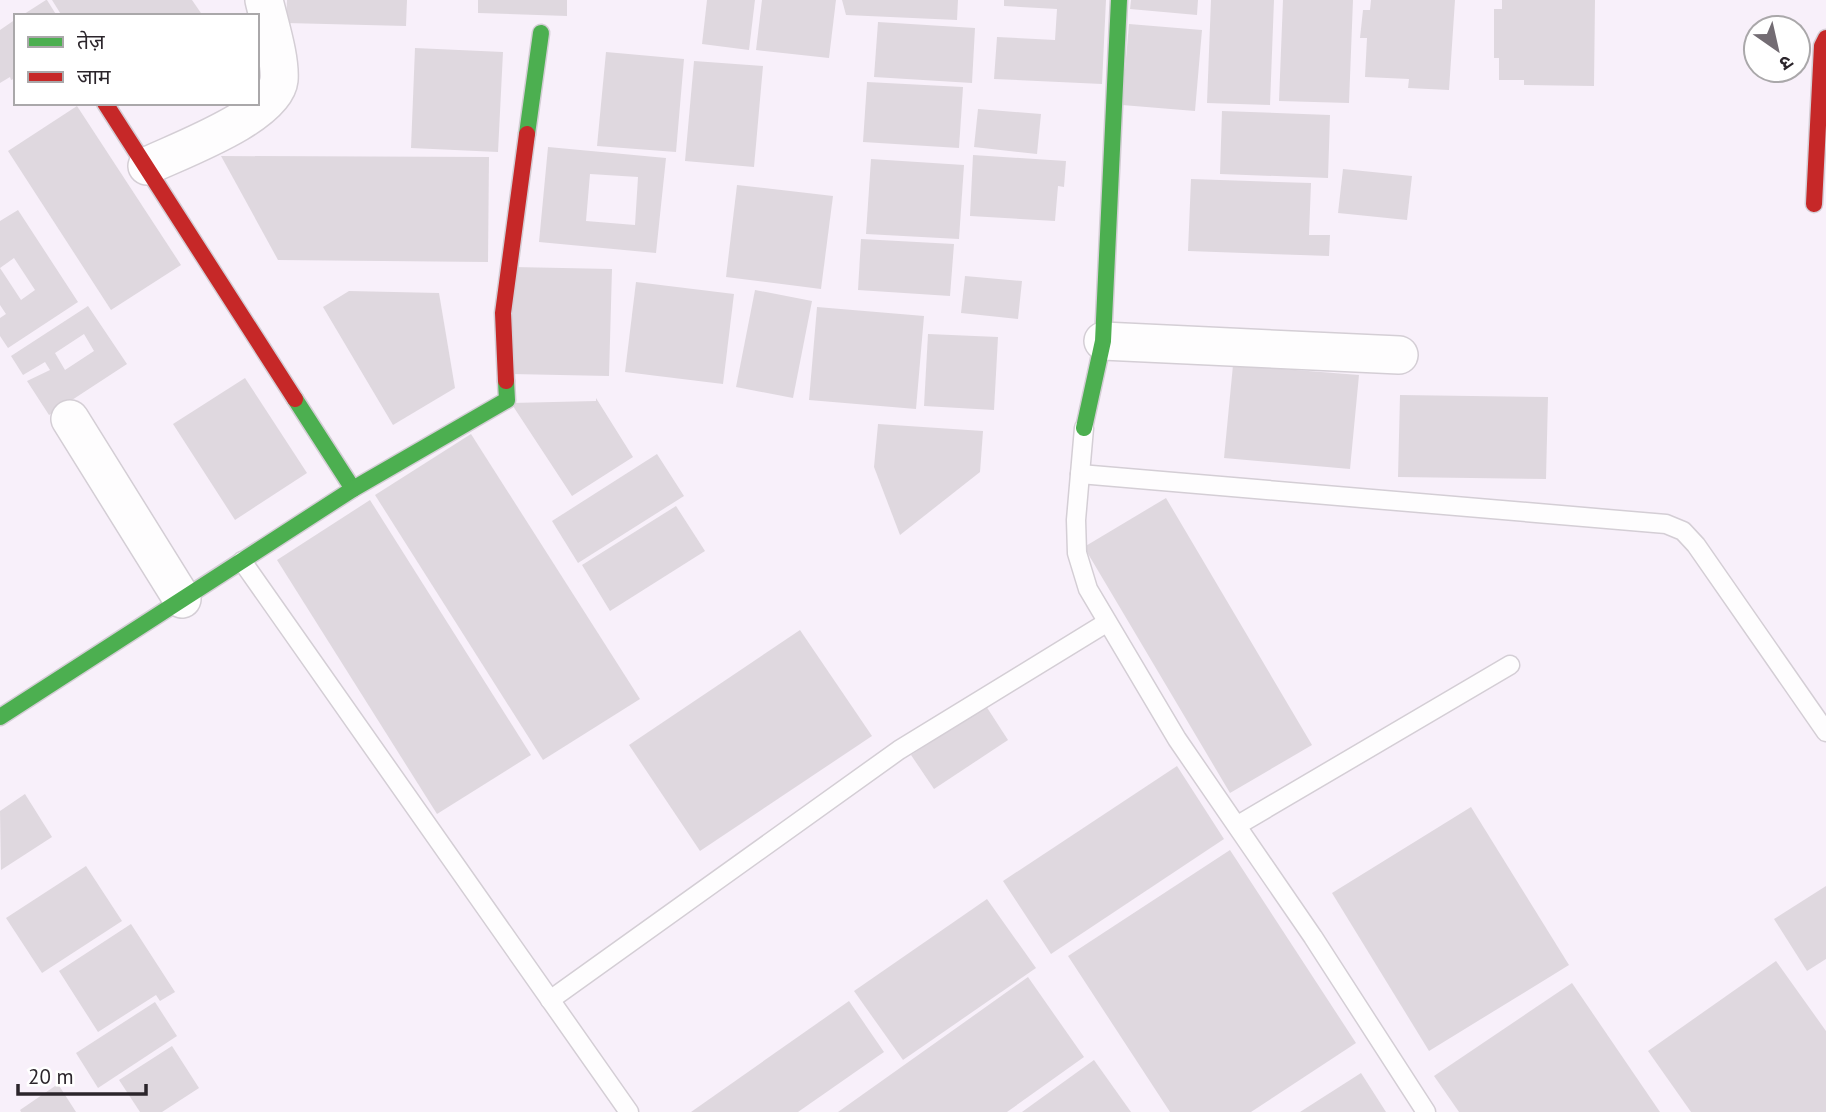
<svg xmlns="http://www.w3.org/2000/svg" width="1826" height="1112" font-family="'PT Sans','Noto Sans Devanagari',sans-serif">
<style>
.building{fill:#dfd8df;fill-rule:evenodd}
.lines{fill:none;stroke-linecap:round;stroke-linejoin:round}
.lane-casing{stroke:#d4ced5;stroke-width:21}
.street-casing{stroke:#d4ced5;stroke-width:40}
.fast-casing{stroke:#d4ced5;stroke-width:19}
.jam-casing{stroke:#d4ced5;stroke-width:19}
.lane{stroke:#fefdfe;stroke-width:18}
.street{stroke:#fefdfe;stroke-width:37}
.fast{stroke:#4caf50;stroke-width:16}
.jam{stroke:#c62828;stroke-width:16}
</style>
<rect width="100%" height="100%" fill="#f8f0fa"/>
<g class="building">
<path d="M 47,0 L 57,16 L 21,16 L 46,0 Z"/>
<path d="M 52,0 L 192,0 L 203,16 L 62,16 Z"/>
<path d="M 287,0 L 407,0 L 406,26 L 286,23 Z"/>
<path d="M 478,0 L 567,0 L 567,16 L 478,13 Z"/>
<path d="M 707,0 L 755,0 L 749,50 L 702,44 Z"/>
<path d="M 762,0 L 836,0 L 829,58 L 756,50 Z"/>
<path d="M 842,0 L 958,0 L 957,20 L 846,15 Z"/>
<path d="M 1004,0 L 1106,0 L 1102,84 L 994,79 L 997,37 L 1055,40 L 1057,9 L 1004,6 Z"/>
<path d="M 1131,0 L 1198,0 L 1197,15 L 1130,9 Z"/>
<path d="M 1211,0 L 1274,0 L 1270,105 L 1207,103 Z"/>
<path d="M 1283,0 L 1353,0 L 1349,103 L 1279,101 Z"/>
<path d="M 1371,0 L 1455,0 L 1449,90 L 1408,88 L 1409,79 L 1365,77 L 1367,38 L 1360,38 L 1363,10 L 1370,10 Z"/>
<path d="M 1502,0 L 1595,0 L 1594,86 L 1524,85 L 1524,80 L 1499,80 L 1499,58 L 1494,58 L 1494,9 L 1502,9 Z"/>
<path d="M 16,19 L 16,78 L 11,80 L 10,77 L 0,83 L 0,30 Z"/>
<path d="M 878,22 L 975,28 L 972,83 L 874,77 Z"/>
<path d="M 1129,24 L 1202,30 L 1195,111 L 1122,105 Z"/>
<path d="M 415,48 L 503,52 L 498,152 L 411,148 Z"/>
<path d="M 606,52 L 684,59 L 676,152 L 597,146 Z"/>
<path d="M 694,61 L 763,66 L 754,167 L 685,161 Z"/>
<path d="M 867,82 L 963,87 L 959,148 L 863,142 Z"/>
<path d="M 77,106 L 181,265 L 111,310 L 8,151 Z"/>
<path d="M 978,109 L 1041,114 L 1037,154 L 974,147 Z"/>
<path d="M 1222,111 L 1330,115 L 1328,178 L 1220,174 Z"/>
<path d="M 548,147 L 666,158 L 656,253 L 539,242 ZM 590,174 L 638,177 L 635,225 L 586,221 Z"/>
<path d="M 973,155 L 1066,161 L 1064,187 L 1058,186 L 1055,221 L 970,216 Z"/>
<path d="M 221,156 L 489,157 L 488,262 L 278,260 Z"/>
<path d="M 871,159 L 964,165 L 959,239 L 866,234 Z"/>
<path d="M 1343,169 L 1412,176 L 1407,220 L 1338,213 Z"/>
<path d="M 1191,179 L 1311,183 L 1309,235 L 1330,235 L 1329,256 L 1188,251 Z"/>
<path d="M 737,185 L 833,196 L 821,289 L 726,277 Z"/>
<path d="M 18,210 L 78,302 L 8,348 L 0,336 L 0,318 L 6,314 L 0,305 L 0,268 L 21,300 L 35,290 L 14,258 L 0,268 L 0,221 Z"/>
<path d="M 861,239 L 954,244 L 950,296 L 858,290 Z"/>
<path d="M 513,267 L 612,269 L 609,376 L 511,374 Z"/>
<path d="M 965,276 L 1022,281 L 1018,319 L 961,313 Z"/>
<path d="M 636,282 L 734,294 L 723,384 L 625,372 Z"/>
<path d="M 755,290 L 812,301 L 793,398 L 736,387 Z"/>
<path d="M 349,291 L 439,293 L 455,388 L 393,425 L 323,307 Z"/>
<path d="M 88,306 L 127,364 L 49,415 L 27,381 L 50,370 L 45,362 L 23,375 L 11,356 ZM 84,334 L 94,351 L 65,370 L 55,353 Z"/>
<path d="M 817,307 L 924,316 L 916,409 L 809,400 Z"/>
<path d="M 928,334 L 998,337 L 994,410 L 924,406 Z"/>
<path d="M 1233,365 L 1359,375 L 1350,469 L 1224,458 Z"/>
<path d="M 245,378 L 307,473 L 235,520 L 173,424 Z"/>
<path d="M 1400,395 L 1548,397 L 1546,479 L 1398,477 Z"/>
<path d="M 596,398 L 633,457 L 572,496 L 511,403 L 596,401 Z"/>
<path d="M 878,424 L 983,431 L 980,472 L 900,535 L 874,467 Z"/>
<path d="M 471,434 L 640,699 L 543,760 L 375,495 Z"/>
<path d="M 657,454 L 684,496 L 578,563 L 552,521 Z"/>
<path d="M 1166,498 L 1312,745 L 1230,793 L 1084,547 Z"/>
<path d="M 370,500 L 531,755 L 437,814 L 277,560 Z"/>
<path d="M 676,506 L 705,551 L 610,611 L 582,565 Z"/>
<path d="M 800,630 L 872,736 L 700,851 L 629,745 Z"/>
<path d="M 986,706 L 1008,740 L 934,789 L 911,755 Z"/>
<path d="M 1177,766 L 1224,839 L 1051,954 L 1003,881 Z"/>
<path d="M 25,794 L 52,837 L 1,870 L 0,811 Z"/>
<path d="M 1471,807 L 1569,965 L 1429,1051 L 1332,893 Z"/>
<path d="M 1230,850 L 1356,1043 L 1251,1112 L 1170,1112 L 1068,956 Z"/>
<path d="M 86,866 L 122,921 L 42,973 L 6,918 Z"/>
<path d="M 1826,886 L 1826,959 L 1807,971 L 1774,919 Z"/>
<path d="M 987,899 L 1036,968 L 903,1060 L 854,991 Z"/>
<path d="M 131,924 L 175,992 L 160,1001 L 156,995 L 98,1032 L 59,971 Z"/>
<path d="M 1776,961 L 1826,1031 L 1826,1112 L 1691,1112 L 1648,1051 Z"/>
<path d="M 1028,977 L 1084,1057 L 1007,1112 L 838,1112 Z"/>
<path d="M 1572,983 L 1660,1112 L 1459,1112 L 1434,1076 Z"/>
<path d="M 849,1001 L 884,1052 L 798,1112 L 691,1112 Z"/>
<path d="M 155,1002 L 177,1036 L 98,1088 L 76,1053 Z"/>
<path d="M 172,1046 L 199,1088 L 162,1112 L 140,1112 L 119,1080 Z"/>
<path d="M 1094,1060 L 1131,1112 L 1022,1112 Z"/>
<path d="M 1361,1073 L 1386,1112 L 1300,1112 Z"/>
<path d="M 58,1084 L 76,1112 L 21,1112 L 20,1110 Z"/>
</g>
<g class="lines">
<g class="lane-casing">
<g id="lane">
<path d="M 1084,428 L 1076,520 L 1077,553 L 1088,589 L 1177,739 L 1313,937 L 1426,1112"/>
<path d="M 1080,474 L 1666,524 L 1683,531 L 1696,545 L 1826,732"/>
<path d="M 242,561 L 629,1112"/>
<path d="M 1238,825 L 1510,665"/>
<path d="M 550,1000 L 899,750 L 1106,623"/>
</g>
</g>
<g class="street-casing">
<g id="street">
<path d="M 147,166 C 178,151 275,116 279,80 C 281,59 269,22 264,0"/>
<path d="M 1103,341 L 1399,355"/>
<path d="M 70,419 L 182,599"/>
</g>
</g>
<g class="fast-casing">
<g id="fast">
<path d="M 527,134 L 541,33"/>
<path d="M 295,399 L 353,489"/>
<path d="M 1084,428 L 1103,341 L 1119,0"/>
<path d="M 0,717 L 353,489 L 507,400 L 506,381"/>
</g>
</g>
<g class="jam-casing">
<g id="jam">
<path d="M 105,103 L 295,399"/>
<path d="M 1814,204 L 1822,46 L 1826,38"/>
<path d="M 506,381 L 503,313 L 527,134"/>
</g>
</g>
<use href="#lane" class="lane"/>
<use href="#street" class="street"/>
<use href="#fast" class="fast"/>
<use href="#jam" class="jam"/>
</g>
<rect x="14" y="14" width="245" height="91" fill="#ffffff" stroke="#aaa8aa" stroke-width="2"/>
<rect x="28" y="37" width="35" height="10" fill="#4caf50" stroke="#aaa8aa" stroke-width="2"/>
<text x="77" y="49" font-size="21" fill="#2b252b">तेज़</text>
<rect x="28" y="72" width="35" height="10" fill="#c62828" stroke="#aaa8aa" stroke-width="2"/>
<text x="77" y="84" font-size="21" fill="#2b252b">जाम</text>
<g transform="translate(1777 49) rotate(146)"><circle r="33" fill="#ffffff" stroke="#aaa8aa" stroke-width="2"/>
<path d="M0-5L12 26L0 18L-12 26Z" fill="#736c73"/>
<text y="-10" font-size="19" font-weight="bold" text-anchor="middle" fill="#2b252b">उ</text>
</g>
<path d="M18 1084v10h128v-10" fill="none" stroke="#2b252b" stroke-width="3.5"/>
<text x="28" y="1084" font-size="21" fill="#2b252b" stroke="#ffffff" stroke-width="5" paint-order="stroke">20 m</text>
</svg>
